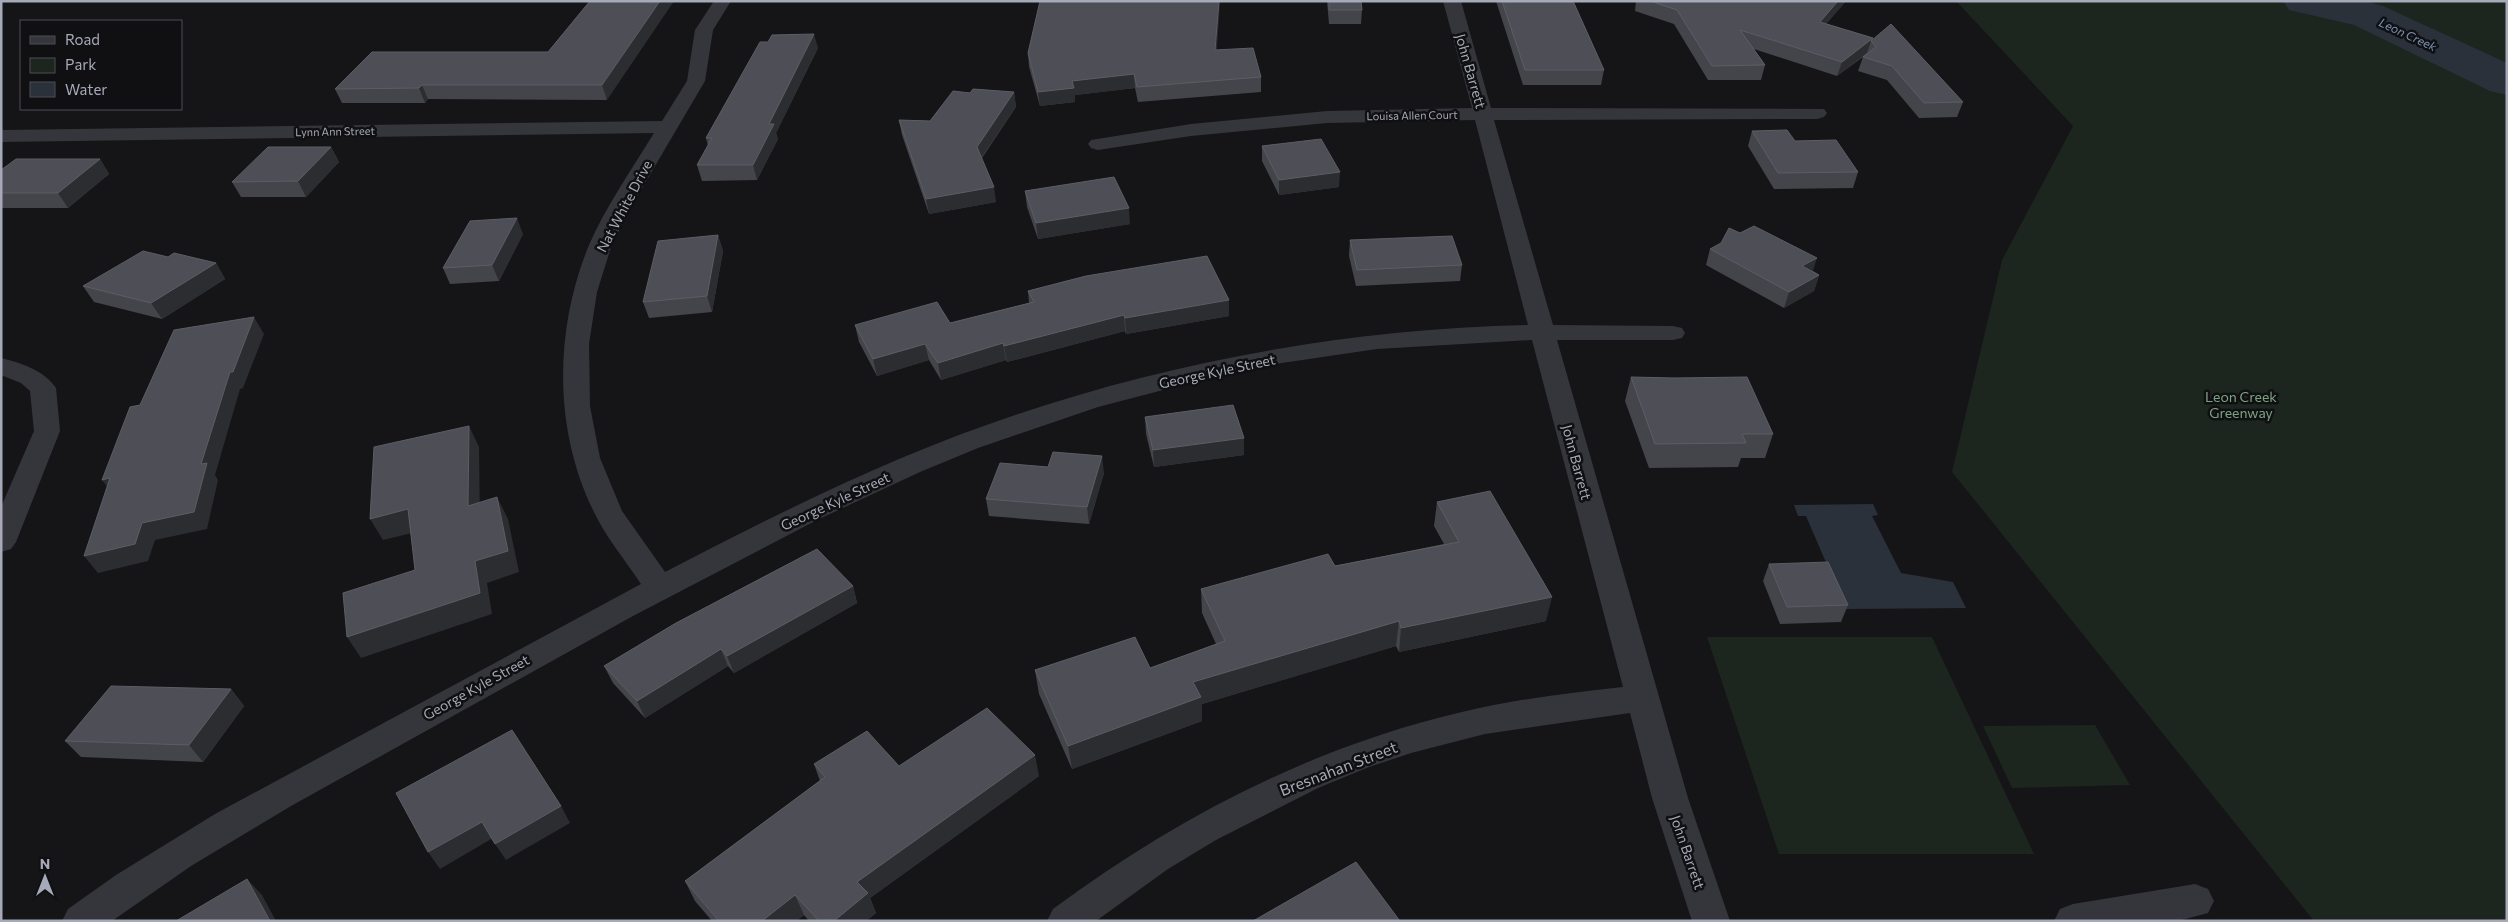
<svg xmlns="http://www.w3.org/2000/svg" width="2508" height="922" font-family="Commissioner,sans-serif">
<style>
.green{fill:#1c251e}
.water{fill:#2a313b}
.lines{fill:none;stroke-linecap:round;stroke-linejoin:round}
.stream{stroke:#2a313b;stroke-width:8}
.river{fill:#2a313b;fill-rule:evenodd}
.street{fill:#35363c;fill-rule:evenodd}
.wall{fill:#43454a}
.shaded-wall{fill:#2c2d31}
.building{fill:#4e4f56;stroke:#5c5d65}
.labels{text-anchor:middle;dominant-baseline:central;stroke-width:5;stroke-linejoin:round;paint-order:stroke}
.far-street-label{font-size:11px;fill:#a6a9b8;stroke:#101012}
.far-water-label{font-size:12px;font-style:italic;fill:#7b92b5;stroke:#101012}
.street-label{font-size:14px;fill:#a6a9b8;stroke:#101012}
.park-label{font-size:14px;fill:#7ba483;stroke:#101012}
.near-street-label{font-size:16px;fill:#a6a9b8;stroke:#101012}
</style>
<rect width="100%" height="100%" fill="#151517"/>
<g class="green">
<path d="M 1956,1 L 2507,1 L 2507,921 L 2314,921 L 1952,472 L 2002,260 L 2073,126 Z"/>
<path d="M 1707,637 L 1932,637 L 2034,854 L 1779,854 Z"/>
<path d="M 2095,725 L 2130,785 L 2012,788 L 1983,726 Z"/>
</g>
<path class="water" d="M 1873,504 L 1878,515 L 1872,516 L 1901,573 L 1953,582 L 1966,608 L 1846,609 L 1806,516 L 1798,516 L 1794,505 Z"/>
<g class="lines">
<path class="stream" d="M 2348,1 L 2368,15"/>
<path class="river" d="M 2283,1 L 2365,1 L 2383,6 L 2507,63 L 2507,95 L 2490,91 L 2354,25 L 2289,10 Z"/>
<g class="street">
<path d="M 714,1 L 731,1 L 713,30 L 705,81 L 635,200 L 612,244 L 597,292 L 589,344 L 590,406 L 600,458 L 622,511 L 665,572 C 742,532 819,493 899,459 C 1098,375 1312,330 1528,325 L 1475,120 L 1327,123 L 1191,136 L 1098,150 L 1091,148 L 1088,144 L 1091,140 L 1191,124 L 1327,111 L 1472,108 L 1443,1 L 1461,1 L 1491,108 L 1824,109 L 1827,113 L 1824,117 L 1817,119 L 1494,120 L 1553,325 L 1673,326 L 1682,328 L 1685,333 L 1682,338 L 1673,340 L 1557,340 L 1688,798 L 1730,921 L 1692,921 L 1652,798 L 1630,713 L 1485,734 L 1411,753 L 1369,767 L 1318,788 L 1216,840 L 1168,869 L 1096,921 L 1047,921 L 1053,909 C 1176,818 1312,747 1462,712 C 1515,699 1570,693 1623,687 L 1532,340 L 1377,349 L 1275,364 L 1213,377 L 1098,407 L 978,448 L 920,472 L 817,520 L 633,616 L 291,806 L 191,866 L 112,921 L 62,921 L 68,909 L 116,875 L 215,814 L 641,584 C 626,561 607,539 595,514 C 553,431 554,330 589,245 C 606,206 632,169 654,133 L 1,142 L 1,130 L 662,121 L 687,81 L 695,30 Z"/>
<path d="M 1,358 C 21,363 44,370 56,388 L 60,431 L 16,542 L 11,549 L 1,552 L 1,507 L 34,431 L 30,391 L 21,383 L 1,375 Z"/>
<path d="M 2195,884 L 2208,889 L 2214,901 L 2208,913 L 2178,921 L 2054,921 L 2060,909 L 2073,904 Z"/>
</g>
</g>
<g class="wall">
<path d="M 590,1 L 607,100 L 428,99 L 425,103 L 342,103 L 335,89 L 548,52 Z"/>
<path d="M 1327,1 L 1361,1 L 1362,10 L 1361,24 L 1329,24 Z"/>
<path d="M 1496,1 L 1573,1 L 1604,70 L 1601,85 L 1523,85 Z"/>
<path d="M 1636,1 L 1846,1 L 1826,24 L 1873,38 L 1872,40 L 1963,102 L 1957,117 L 1919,118 L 1887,80 L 1858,71 L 1863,57 L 1867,54 L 1837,76 L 1754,49 L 1765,65 L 1761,80 L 1708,80 L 1674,24 L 1635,11 Z"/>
<path d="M 818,48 L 776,133 L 778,139 L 757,180 L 702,181 L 697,165 L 708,146 L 706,138 Z"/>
<path d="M 1217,50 L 1261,77 L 1261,92 L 1138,102 L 1135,88 L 1075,95 L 1075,102 L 1040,106 L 1029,67 L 1028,53 Z"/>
<path d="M 1014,92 L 1016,107 L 982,158 L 996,202 L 929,214 L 902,135 L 899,120 L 930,121 L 970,93 Z"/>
<path d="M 1752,131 L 1795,141 L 1858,172 L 1853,188 L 1774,189 L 1748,146 Z"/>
<path d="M 1262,146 L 1339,187 L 1279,195 L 1262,161 Z"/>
<path d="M 331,147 L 339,162 L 306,197 L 241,197 L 232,182 Z"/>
<path d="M 100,159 L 109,174 L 68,208 L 1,208 L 1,193 Z"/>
<path d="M 1025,191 L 1130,224 L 1038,239 L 1027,207 Z"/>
<path d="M 523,234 L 499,281 L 450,284 L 443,268 Z"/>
<path d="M 718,235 L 723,251 L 712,312 L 649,318 L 643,302 Z"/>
<path d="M 1350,240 L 1462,265 L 1460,281 L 1356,286 L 1349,256 Z"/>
<path d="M 1710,249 L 1813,271 L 1819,275 L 1814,291 L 1784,308 L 1706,265 Z"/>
<path d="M 168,257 L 216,263 L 225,279 L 162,319 L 94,302 L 83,286 Z"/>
<path d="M 1028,291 L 1229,316 L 1126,334 L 1125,331 L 1007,362 L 1006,360 L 941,380 L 929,360 L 877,376 L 859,342 L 855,325 L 950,323 L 1029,303 Z"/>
<path d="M 1631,377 L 1773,434 L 1765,458 L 1741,458 L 1738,467 L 1649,468 L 1625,401 Z"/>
<path d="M 1145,417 L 1244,455 L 1154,467 L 1146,434 Z"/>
<path d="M 1048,467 L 1104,473 L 1089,524 L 989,516 L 986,499 Z"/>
<path d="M 1437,502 L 1546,621 L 1399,652 L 1396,646 L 1202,704 L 1202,721 L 1072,769 L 1039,694 L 1035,670 L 1150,668 L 1216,644 L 1202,613 L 1201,589 L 1335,566 L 1444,544 L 1434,526 Z"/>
<path d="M 1769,564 L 1848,605 L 1841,622 L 1780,624 L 1763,581 Z"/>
<path d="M 853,586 L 857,603 L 734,673 L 728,666 L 645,718 L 613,683 L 604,666 Z"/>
<path d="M 231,689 L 244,706 L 203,762 L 81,757 L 65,741 Z"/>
<path d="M 814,764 L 899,766 L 1039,776 L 870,898 L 876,913 L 866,921 L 809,921 L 804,915 L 796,921 L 712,921 L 695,901 L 685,881 L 820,781 Z"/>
</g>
<g class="shaded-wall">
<path d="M 660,1 L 674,1 L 607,100 L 602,85 Z"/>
<path d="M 1219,1 L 1220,1 L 1216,64 L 1215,50 Z"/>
<path d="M 1838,1 L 1846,1 L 1815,36 L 1820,22 Z"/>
<path d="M 814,34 L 818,48 L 776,133 L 778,139 L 757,180 L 753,165 L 769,124 Z"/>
<path d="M 1873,38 L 1872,43 L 1871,41 L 1867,53 L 1837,76 L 1842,62 Z"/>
<path d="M 1134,74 L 1135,88 L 1075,95 L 1075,102 L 1040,106 L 1038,92 L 1072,81 Z"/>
<path d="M 422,85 L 428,99 L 425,103 L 419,88 Z"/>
<path d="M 1014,92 L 1016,107 L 979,161 L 977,147 Z"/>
<path d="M 331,147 L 339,162 L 306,197 L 298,181 Z"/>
<path d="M 100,159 L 109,174 L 68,208 L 58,193 Z"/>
<path d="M 1340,172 L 1339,187 L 1279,195 L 1279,180 Z"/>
<path d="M 994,187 L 996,202 L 929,214 L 926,199 Z"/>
<path d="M 1129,208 L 1130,224 L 1038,239 L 1036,223 Z"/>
<path d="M 517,218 L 523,234 L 499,281 L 492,265 Z"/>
<path d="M 718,235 L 723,251 L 712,312 L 707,296 Z"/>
<path d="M 1817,258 L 1812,274 L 1802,266 Z"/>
<path d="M 216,263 L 225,279 L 162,319 L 151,303 Z"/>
<path d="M 1819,275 L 1814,291 L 1784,308 L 1789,292 Z"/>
<path d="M 1229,300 L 1229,316 L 1126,334 L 1125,318 Z"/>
<path d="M 1124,315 L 1125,331 L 1007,362 L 1004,346 Z"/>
<path d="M 254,317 L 264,334 L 243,388 L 240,389 L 215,475 L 218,480 L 207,529 L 155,540 L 148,561 L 98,573 L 84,556 L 142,523 L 230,372 Z"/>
<path d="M 1003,343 L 1006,360 L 941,380 L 938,363 Z"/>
<path d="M 925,344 L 929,360 L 877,376 L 873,359 Z"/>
<path d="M 469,426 L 479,447 L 480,527 L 468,506 Z"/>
<path d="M 1244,438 L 1244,455 L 1154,467 L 1153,450 Z"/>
<path d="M 1102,456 L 1104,473 L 1089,524 L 1087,507 Z"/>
<path d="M 110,478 L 115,497 L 102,480 Z"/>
<path d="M 497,497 L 508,519 L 519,572 L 487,583 L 492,614 L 361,658 L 347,637 L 475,561 Z"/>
<path d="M 408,509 L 420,531 L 383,540 L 370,519 Z"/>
<path d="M 853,586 L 857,603 L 734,673 L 727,656 Z"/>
<path d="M 1552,597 L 1546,621 L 1399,652 L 1401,628 Z"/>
<path d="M 1399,621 L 1396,646 L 1202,704 L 1202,721 L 1072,769 L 1068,746 L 1193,682 Z"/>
<path d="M 721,649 L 728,666 L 645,718 L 637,701 Z"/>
<path d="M 231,689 L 244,706 L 203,762 L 189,745 Z"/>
<path d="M 1035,755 L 1039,776 L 870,898 L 876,913 L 866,921 L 834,921 L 857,882 Z"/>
<path d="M 561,806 L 570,823 L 506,860 L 495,844 Z"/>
<path d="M 482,822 L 493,838 L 440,869 L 428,852 Z"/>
<path d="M 247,879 L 262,895 L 276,921 L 270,921 Z"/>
<path d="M 795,895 L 804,915 L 796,921 L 762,921 Z"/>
</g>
<g class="building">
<path d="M 590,1 L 660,1 L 602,85 L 422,85 L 419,88 L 335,89 L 372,52 L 548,52 Z"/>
<path d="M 1040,1 L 1219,1 L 1215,50 L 1253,48 L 1261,77 L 1137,87 L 1134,74 L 1072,81 L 1074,88 L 1038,92 L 1028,53 Z"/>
<path d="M 1329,1 L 1361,1 L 1362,10 L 1329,10 Z"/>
<path d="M 1502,1 L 1573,1 L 1604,70 L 1525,70 Z"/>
<path d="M 1650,1 L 1838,1 L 1820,22 L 1873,38 L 1842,62 L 1740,30 L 1765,65 L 1712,66 L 1677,10 Z"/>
<path d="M 1891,24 L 1963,102 L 1924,103 L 1892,66 L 1863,57 L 1876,47 L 1871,41 Z"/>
<path d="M 814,34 L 769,124 L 774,124 L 753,165 L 697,165 L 712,138 L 706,138 L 760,42 L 768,42 L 772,35 Z"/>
<path d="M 973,89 L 1014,92 L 977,147 L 994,187 L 926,199 L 899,120 L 930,121 L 953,91 L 970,93 Z"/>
<path d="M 1787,130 L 1795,141 L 1836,140 L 1858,172 L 1778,173 L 1752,131 Z"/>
<path d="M 1321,139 L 1340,172 L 1279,180 L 1262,146 Z"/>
<path d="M 268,147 L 331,147 L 298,181 L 232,182 Z"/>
<path d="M 16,159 L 100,159 L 58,193 L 1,193 L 1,170 Z"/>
<path d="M 1114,177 L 1129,208 L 1036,223 L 1025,191 Z"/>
<path d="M 517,218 L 492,265 L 443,268 L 470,221 Z"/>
<path d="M 1754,226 L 1817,258 L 1802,266 L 1819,275 L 1789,292 L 1710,249 L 1721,243 L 1729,228 L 1740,233 Z"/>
<path d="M 718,235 L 707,296 L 643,302 L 658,241 Z"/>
<path d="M 1452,236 L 1462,265 L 1357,270 L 1350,240 Z"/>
<path d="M 143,251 L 168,257 L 174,253 L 216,263 L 151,303 L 83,286 Z"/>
<path d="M 1207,256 L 1229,300 L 1125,318 L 1124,315 L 1004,346 L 1003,343 L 938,363 L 925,344 L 873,359 L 855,325 L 937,302 L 950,323 L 1034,302 L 1028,291 L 1086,276 Z"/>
<path d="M 254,317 L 233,372 L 230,372 L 201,464 L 207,463 L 194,512 L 142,523 L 135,544 L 84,556 L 110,478 L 102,480 L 130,407 L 140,405 L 174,330 Z"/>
<path d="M 1631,377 L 1675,378 L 1747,377 L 1773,434 L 1742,434 L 1746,443 L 1655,444 Z"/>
<path d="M 1233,405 L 1244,438 L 1153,450 L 1145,417 Z"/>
<path d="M 469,426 L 468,506 L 497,497 L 508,551 L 475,561 L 480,593 L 347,637 L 343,593 L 415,570 L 408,509 L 370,519 L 374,447 Z"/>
<path d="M 1053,452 L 1102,456 L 1087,507 L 986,499 L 1000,463 L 1048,467 Z"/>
<path d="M 1490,491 L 1552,597 L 1401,628 L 1399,621 L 1193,682 L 1201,697 L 1068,746 L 1035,670 L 1135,637 L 1150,668 L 1225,641 L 1201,589 L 1328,554 L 1335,566 L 1459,542 L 1437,502 Z"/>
<path d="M 817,549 L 853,586 L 727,656 L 721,649 L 637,701 L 604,666 L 676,623 Z"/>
<path d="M 1828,562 L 1848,605 L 1787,607 L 1769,564 Z"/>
<path d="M 111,686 L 231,689 L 189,745 L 65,741 Z"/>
<path d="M 987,708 L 1035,755 L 857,882 L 868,893 L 834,921 L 819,921 L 795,895 L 762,921 L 719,921 L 685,881 L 825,777 L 814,764 L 867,731 L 899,766 Z"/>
<path d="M 512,730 L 561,806 L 495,844 L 482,822 L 428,852 L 396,793 Z"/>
<path d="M 1356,862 L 1400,921 L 1253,921 Z"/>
<path d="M 247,879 L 270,921 L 176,921 Z"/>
</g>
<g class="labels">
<g class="far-street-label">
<text transform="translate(1412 115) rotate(-1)">Louisa Allen Court</text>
<text transform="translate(335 131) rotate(-1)">Lynn Ann Street</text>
</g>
<g class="far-water-label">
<text transform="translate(2408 34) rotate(25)">Leon Creek</text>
</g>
<g class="street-label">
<text transform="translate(1471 71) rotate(74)">John Barrett</text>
<text transform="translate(624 206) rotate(-62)">Nat White Drive</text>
<text transform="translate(1217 371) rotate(-12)">George Kyle Street</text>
<text transform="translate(1577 462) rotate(75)">John Barrett</text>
<text transform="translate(835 501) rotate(-25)">George Kyle Street</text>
<text transform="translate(476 687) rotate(-29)">George Kyle Street</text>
<text transform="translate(1688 852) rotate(71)">John Barrett</text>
</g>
<g class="park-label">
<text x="2241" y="396">Leon Creek<tspan x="2241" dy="16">Greenway</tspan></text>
</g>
<g class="near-street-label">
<text transform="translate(1338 768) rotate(-21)">Bresnahan Street</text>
</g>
</g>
<rect width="2508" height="922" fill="none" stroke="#a6a9b8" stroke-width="5"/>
<rect x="20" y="20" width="162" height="90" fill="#101012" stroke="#4c4d54"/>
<rect x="30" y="36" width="25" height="8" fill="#35363c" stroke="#4c4d54"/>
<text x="65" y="45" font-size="15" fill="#a6a9b8">Road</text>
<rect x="30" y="58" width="25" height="15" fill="#1c251e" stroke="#4c4d54"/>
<text x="65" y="70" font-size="15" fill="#a6a9b8">Park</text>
<rect x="30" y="82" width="25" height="15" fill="#2a313b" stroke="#4c4d54"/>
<text x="65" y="95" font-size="15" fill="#a6a9b8">Water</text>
<g transform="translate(45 877)" stroke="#101012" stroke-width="4" paint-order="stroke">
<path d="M0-4L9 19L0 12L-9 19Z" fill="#a6a9b8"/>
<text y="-8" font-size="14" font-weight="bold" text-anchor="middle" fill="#a6a9b8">N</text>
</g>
</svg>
